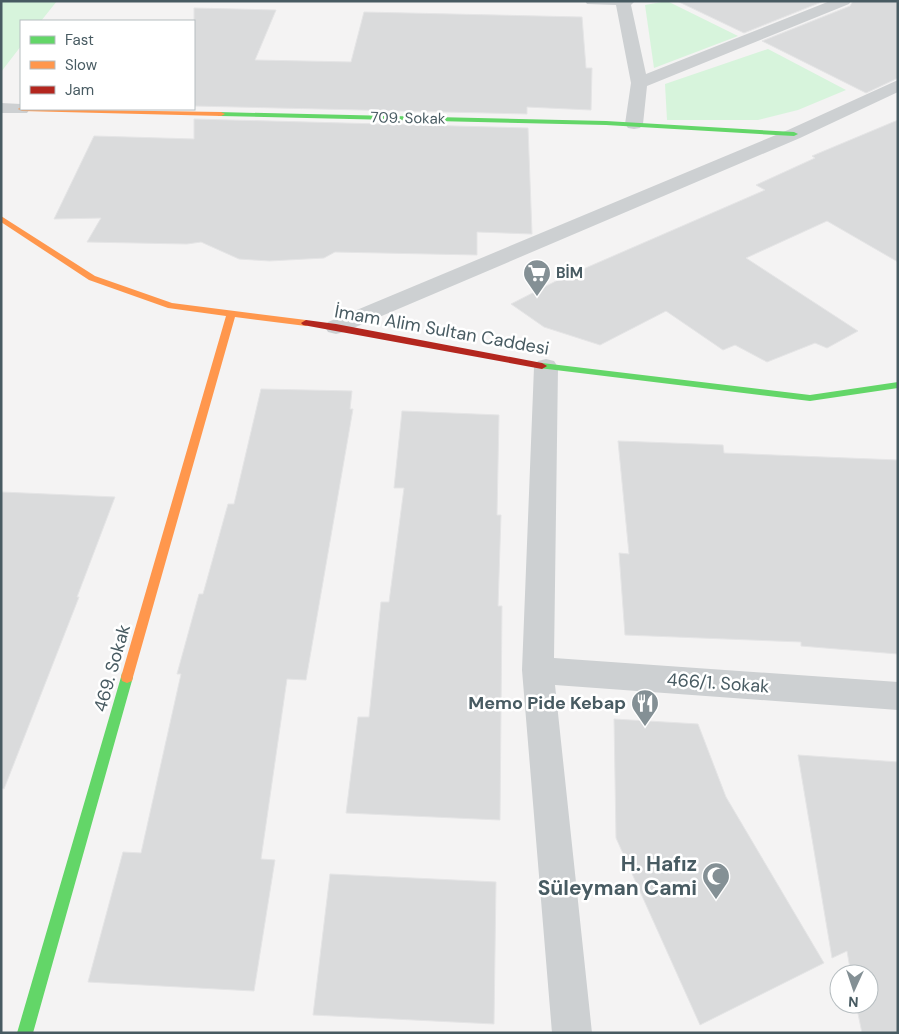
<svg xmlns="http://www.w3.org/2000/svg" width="899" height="1034" font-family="'DM Sans',sans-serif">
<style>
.green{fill:#d7f4dc}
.building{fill:#dadbdc;stroke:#e5e5e6}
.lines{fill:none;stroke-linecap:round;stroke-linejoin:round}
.street{fill:#cdd0d2;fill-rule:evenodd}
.fast{fill:#63d668;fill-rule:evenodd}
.slow{fill:#ff974d;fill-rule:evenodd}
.jam{fill:#b3261e;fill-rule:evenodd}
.labels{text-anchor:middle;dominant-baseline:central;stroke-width:5;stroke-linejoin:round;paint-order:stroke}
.far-street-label{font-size:15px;fill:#485b62;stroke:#fff}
.far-poi-label{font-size:15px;font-weight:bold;fill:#485b62;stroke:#fff;text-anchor:start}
.street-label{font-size:18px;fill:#485b62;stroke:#fff}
.poi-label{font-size:18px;font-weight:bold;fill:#485b62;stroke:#fff;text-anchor:end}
.near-poi-label{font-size:21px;font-weight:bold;fill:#485b62;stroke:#fff;text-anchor:end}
</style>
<rect width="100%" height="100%" fill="#f4f3f3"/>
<g class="green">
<path d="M 1,1 L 57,1 L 41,21 L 21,21 L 21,46 L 1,72 Z"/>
<path d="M 667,1 L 738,36 L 654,68 L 645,5 Z"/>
<path d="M 768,49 L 846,90 L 798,110 L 758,120 L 667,120 L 665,84 Z"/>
</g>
<g class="building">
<path d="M 677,1 L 824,1 L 744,33 Z"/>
<path d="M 853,1 L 898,1 L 898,78 L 866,93 L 762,41 L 850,6 Z"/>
<path d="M 194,8 L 276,10 L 255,60 L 351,62 L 364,12 L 582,17 L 586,68 L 592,68 L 591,110 L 527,107 L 527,114 L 194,106 Z"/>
<path d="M 194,119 L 528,128 L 532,234 L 477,232 L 477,255 L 335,252 L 324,258 L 269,261 L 239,259 L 201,242 L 187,244 L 87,242 L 101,218 L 54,219 L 94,136 L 194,139 Z"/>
<path d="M 898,120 L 898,262 L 827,221 L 746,258 L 858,331 L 827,348 L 815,343 L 767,362 L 735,345 L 723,350 L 666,311 L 600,345 L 544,327 L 511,304 L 558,280 L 765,190 L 756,185 L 815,158 L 812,156 Z"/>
<path d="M 261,389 L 352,391 L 350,409 L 353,409 L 306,680 L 287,679 L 261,859 L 275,860 L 254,991 L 88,982 L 123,852 L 141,853 L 181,674 L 177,674 L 199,594 L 203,594 L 228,504 L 234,504 Z"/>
<path d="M 402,411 L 499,415 L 497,515 L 501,515 L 498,606 L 502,606 L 500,820 L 346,813 L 358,717 L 369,717 L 381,602 L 389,602 L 404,488 L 394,488 Z"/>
<path d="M 618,441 L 723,445 L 724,453 L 898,460 L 898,654 L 801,646 L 801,642 L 625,635 L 619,553 L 629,554 Z"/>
<path d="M 1,492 L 115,497 L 77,597 L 79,597 L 4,789 L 1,788 Z"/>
<path d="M 614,719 L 698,724 L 726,797 L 824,963 L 700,1025 L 616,838 Z"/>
<path d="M 798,755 L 898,762 L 898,1033 L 862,1033 L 856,1004 L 869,1004 L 869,974 L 851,974 L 847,951 L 832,958 Z"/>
<path d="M 330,874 L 496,882 L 494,1024 L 313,1015 Z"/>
</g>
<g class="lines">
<g class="street">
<path d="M 585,1 L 635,1 L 631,5 L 646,74 L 830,1 L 851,1 L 849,4 L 647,86 L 643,124 L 640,128 L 634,129 L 628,128 L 625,124 L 631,83 L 616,5 L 587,4 Z"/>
<path d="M 898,80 L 898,92 L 800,138 L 344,332 L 336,334 L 328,332 L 325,327 L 328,322 L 788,130 Z"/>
<path d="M 1,103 L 21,104 L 21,109 L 30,109 L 27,113 L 1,113 Z"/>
<path d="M 546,359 L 554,361 L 558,367 L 554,658 L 898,682 L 898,710 L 555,685 L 592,1033 L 552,1033 L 522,670 L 534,367 L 538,361 Z"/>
</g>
<g class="fast">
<path d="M 218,112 L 606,121 L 794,132 L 798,134 L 794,136 L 606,125 L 221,116 L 218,116 Z"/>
<path d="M 542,363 L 810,395 L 898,382 L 898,388 L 810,401 L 539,368 L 537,366 L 539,364 Z"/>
<path d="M 127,671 L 132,673 L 133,677 L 33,1033 L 17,1033 L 121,677 L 122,673 Z"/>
</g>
<g class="slow">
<path d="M 21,107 L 21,109 L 221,112 L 225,114 L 221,116 L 22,111 L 18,109 Z"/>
<path d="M 1,216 L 95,276 L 172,303 L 306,320 L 311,323 L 306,326 L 235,317 L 133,677 L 132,681 L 127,683 L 122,681 L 121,677 L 226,316 L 168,308 L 89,280 L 1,222 Z"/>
</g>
<path class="jam" d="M 306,320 L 336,324 L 542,363 L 547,366 L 542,369 L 303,325 L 301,323 Z"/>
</g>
<defs>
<g id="supermarket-pin" transform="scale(1.4375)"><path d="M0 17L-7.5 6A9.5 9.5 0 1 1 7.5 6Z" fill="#849095" stroke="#fff"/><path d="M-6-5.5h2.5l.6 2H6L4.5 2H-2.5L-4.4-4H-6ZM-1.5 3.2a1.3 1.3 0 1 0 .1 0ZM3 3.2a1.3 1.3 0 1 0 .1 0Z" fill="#fff"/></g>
<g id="restaurant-pin" transform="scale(1.4375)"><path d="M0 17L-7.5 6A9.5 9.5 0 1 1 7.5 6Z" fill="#849095" stroke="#fff"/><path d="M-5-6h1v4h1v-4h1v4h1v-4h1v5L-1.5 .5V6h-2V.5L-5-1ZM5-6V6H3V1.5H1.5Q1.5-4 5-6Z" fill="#fff"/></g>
<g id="mosque-pin" transform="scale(1.4375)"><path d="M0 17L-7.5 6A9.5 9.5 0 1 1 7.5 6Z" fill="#849095" stroke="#fff"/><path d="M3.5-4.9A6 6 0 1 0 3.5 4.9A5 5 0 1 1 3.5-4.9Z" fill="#fff"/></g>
</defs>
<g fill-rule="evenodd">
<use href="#supermarket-pin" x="537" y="273"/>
<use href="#restaurant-pin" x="645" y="703"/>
<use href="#mosque-pin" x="716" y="876"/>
</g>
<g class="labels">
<g class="far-street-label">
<text transform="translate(408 118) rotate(1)">709. Sokak</text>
</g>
<g class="far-poi-label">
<text x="556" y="273">BİM</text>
</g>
<g class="street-label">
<text transform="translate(442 330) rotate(10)">İmam Alim Sultan Caddesi</text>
<text transform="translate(112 668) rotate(-74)">469. Sokak</text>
<text transform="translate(718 683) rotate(4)">466/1. Sokak</text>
</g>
<g class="poi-label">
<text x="626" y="703">Memo Pide Kebap</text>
</g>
<g class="near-poi-label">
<text x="697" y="864">H. Hafız<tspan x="697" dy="24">Süleyman Cami</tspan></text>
</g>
</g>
<rect width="899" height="1034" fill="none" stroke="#485b62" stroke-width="5"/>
<rect x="20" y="20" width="175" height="90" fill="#ffffff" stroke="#b6bdc0"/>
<rect x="30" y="36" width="25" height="8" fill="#63d668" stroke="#b6bdc0"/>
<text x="65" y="45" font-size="15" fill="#485b62">Fast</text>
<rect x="30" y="61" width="25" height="8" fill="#ff974d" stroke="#b6bdc0"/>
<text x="65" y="70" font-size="15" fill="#485b62">Slow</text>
<rect x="30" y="86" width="25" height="8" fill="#b3261e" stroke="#b6bdc0"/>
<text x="65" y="95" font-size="15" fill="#485b62">Jam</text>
<g transform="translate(854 989) rotate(183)"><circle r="24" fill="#ffffff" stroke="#b6bdc0"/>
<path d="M0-4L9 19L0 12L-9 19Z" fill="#849095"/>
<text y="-8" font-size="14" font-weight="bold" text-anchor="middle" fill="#485b62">N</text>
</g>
</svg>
